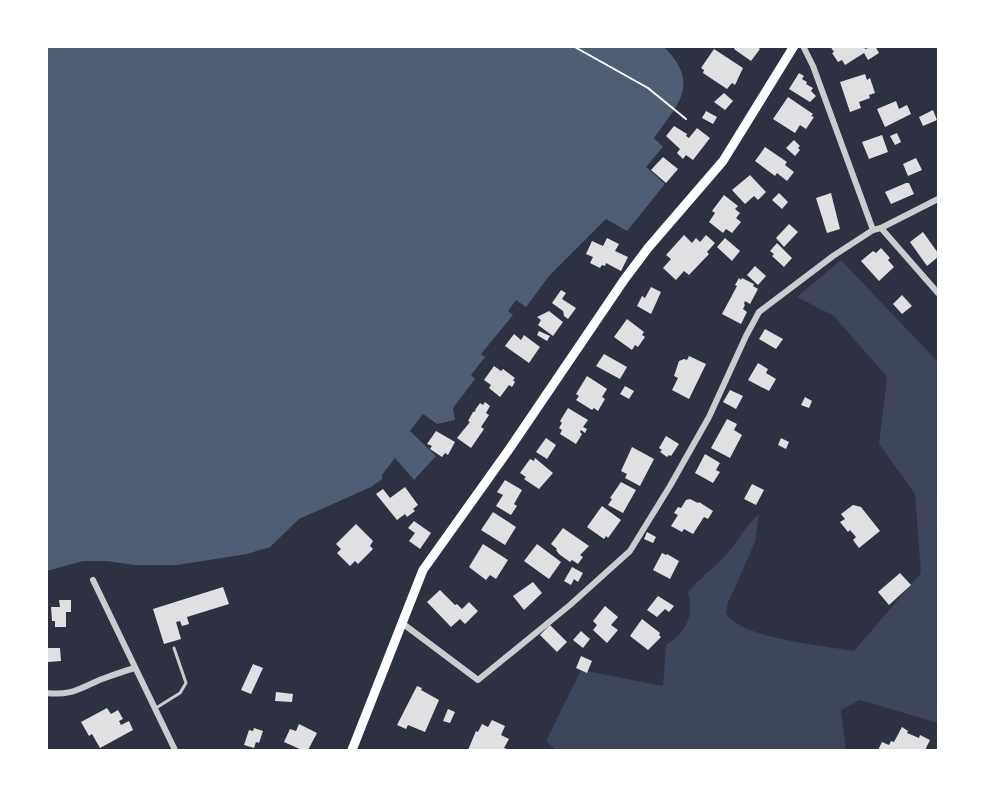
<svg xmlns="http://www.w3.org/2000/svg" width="985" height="797" font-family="'Noto Serif',serif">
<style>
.green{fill:#3c4559}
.water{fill:#4f5d75}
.building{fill:#e0e0e3}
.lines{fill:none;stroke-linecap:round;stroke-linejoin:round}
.path{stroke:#fff;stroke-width:2}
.service{stroke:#caccd0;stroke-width:3}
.minor{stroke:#caccd0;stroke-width:6}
.secondary{stroke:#fff;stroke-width:9}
</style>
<rect width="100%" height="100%" fill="#2d3142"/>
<path class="green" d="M 841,260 L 938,362 L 938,723 L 860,700 L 841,710 L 846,750 L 556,750 L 546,741 L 581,670 L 663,686 L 666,645 C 686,633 695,615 688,592 C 698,580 711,570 722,559 C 736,545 744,527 759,514 L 755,542 L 727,605 L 726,613 C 738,638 825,646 854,651 L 921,573 L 915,494 L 879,444 L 887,377 L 834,316 L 797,297 Z"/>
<path class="water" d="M 663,46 C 701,83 679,103 654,138 L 663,147 L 646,167 L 665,184 L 627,231 L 606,219 L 549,276 L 526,307 L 516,300 L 508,311 L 513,315 L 481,354 L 485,357 L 471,375 L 475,379 L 453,408 L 455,420 L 437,424 L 423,414 L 410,431 L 436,456 L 414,480 L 395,458 L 382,475 L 382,479 L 371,487 L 299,519 L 270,547 L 247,554 L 177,565 L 135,565 L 106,561 L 83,561 L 47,571 L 47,47 Z"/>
<g class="building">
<path d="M 736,46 L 756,46 L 760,49 L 751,61 L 734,49 Z"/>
<path d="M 830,46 L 864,46 L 865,49 L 875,46 L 879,53 L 868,60 L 864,53 L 845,65 L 842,60 L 838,62 L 832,53 L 834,52 Z"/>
<path d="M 714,49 L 743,68 L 735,85 L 732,83 L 727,89 L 703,73 L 704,70 L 701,68 Z"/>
<path d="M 799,73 L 804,76 L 802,79 L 807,82 L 806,84 L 813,88 L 811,91 L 816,96 L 810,102 L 789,89 Z"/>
<path d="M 865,74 L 867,80 L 870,78 L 875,93 L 869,95 L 870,98 L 859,102 L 861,108 L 850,112 L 840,82 Z"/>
<path d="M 724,93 L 733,101 L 725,110 L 714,102 Z"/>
<path d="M 788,97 L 813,114 L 811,116 L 814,117 L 806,129 L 800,125 L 795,133 L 773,119 Z"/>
<path d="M 896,101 L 899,109 L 907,105 L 911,114 L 885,127 L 877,109 Z"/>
<path d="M 933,110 L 937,120 L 923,126 L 919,117 Z"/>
<path d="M 706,111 L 717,117 L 713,124 L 702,118 Z"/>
<path d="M 674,126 L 687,134 L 686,136 L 689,138 L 697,128 L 710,138 L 693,160 L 686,155 L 683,159 L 677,153 L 680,149 L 666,136 Z"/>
<path d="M 897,133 L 901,142 L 895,145 L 890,136 Z"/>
<path d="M 882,135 L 888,152 L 869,159 L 862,142 Z"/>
<path d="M 794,140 L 800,146 L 798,148 L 800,150 L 795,156 L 786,148 Z"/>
<path d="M 765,147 L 787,162 L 785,165 L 794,172 L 787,181 L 777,173 L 775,176 L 755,161 Z"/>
<path d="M 663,157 L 678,169 L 666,183 L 651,170 Z"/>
<path d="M 916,158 L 922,170 L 908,176 L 903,164 Z"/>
<path d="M 750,175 L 766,192 L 758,200 L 754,196 L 745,204 L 732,190 Z"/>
<path d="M 906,183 L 909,183 L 914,194 L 891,204 L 885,192 Z"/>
<path d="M 779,193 L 788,202 L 782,209 L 772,200 Z"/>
<path d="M 831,193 L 840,229 L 827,233 L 816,198 Z"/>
<path d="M 724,195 L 738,206 L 735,209 L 740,213 L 736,218 L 741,222 L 732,233 L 726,229 L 723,233 L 709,222 L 715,213 L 712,211 Z"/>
<path d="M 789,224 L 798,232 L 784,247 L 776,238 Z"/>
<path d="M 923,232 L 938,253 L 938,257 L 927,266 L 910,242 Z"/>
<path d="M 684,235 L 692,243 L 696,238 L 700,242 L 706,235 L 715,243 L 707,252 L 709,254 L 689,275 L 684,271 L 676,280 L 663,268 L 671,259 L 666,255 Z"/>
<path d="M 607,238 L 619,244 L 615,251 L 628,257 L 621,271 L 606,263 L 605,266 L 602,265 L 600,268 L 590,263 L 593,257 L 586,254 L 592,241 L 603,246 Z"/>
<path d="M 725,238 L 740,251 L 732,261 L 717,247 Z"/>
<path d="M 777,243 L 792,258 L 784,267 L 772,256 L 774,254 L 770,251 Z"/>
<path d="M 881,248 L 890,258 L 888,260 L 894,267 L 879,281 L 861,261 L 873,251 L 876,253 Z"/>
<path d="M 755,266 L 766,276 L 758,285 L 747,275 Z"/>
<path d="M 739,278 L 741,280 L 742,278 L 754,284 L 753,286 L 758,289 L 750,304 L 745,301 L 744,304 L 745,305 L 743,309 L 747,312 L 741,324 L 722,314 L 737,286 L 735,285 Z"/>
<path d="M 651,287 L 661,292 L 651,314 L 637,306 L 642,296 L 645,298 Z"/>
<path d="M 561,290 L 566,293 L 562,299 L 576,308 L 568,319 L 564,316 L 563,311 L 552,303 Z"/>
<path d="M 902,295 L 912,306 L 902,314 L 893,304 Z"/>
<path d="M 549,311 L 563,322 L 553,336 L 538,325 L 541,320 L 537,317 Z"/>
<path d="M 627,319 L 644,332 L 642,335 L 645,337 L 638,347 L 635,345 L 632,350 L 614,337 Z"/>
<path d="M 765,329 L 783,339 L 776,349 L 759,339 Z"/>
<path d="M 539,331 L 550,336 L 547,341 L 537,335 Z"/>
<path d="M 514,334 L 521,340 L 524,335 L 540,347 L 529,363 L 505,346 Z"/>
<path d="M 604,354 L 627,367 L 620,379 L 596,366 Z"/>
<path d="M 689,356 L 706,364 L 689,399 L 672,390 L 678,378 L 674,376 L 679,361 L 684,359 L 687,360 Z"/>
<path d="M 758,363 L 768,369 L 766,373 L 776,379 L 769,391 L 748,380 Z"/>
<path d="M 494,366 L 501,371 L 503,369 L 515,378 L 513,380 L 515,382 L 512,387 L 509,385 L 500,397 L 489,388 L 491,385 L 484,380 Z"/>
<path d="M 587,376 L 607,389 L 602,397 L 605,399 L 598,411 L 594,408 L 592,410 L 576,400 L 579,396 L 576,394 Z"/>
<path d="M 625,386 L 634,391 L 629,399 L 620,394 Z"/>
<path d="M 730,390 L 743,396 L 736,409 L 723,402 Z"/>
<path d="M 805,397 L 812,401 L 809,408 L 801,405 Z"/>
<path d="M 485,402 L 490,406 L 486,413 L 489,415 L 481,427 L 484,429 L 471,448 L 457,438 L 470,422 L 468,421 L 473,412 L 476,411 L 475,410 L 480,403 L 483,405 Z"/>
<path d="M 568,408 L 588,420 L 583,427 L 587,429 L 585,433 L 581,430 L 580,432 L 582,434 L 576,444 L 560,434 L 562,430 L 559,428 L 562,423 L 560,421 Z"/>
<path d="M 727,419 L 737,424 L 734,430 L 742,435 L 730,458 L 711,448 Z"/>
<path d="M 436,431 L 455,442 L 448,455 L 445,453 L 442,457 L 430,449 L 432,446 L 427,444 Z"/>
<path d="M 666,436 L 679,444 L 671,456 L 669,455 L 667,457 L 660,452 L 662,450 L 659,448 Z"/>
<path d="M 546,438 L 556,445 L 547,459 L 536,452 Z"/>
<path d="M 781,438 L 789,442 L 786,449 L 778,445 Z"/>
<path d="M 632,447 L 654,459 L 640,486 L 625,478 L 627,474 L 621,471 Z"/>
<path d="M 705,454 L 720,463 L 716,470 L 720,472 L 713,483 L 695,473 Z"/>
<path d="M 535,458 L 553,473 L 539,489 L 524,479 L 526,477 L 520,473 L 530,459 L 534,461 Z"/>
<path d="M 505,480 L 522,490 L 514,504 L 517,506 L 511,515 L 496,506 L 503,495 L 497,492 Z"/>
<path d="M 621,482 L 636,490 L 623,513 L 608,505 L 612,499 L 610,498 Z"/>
<path d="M 752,484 L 764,490 L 756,505 L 744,499 Z"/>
<path d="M 405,487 L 418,505 L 413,509 L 415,511 L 407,517 L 405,514 L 397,520 L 376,494 L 383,489 L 390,498 Z"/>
<path d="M 690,499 L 698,503 L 699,502 L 713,511 L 708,519 L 704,517 L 693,534 L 684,529 L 682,532 L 671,526 L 678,515 L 674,513 L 678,507 L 681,508 L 686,500 Z"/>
<path d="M 853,505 L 861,507 L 880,531 L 859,548 L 853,540 L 856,537 L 850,530 L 848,532 L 840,522 L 845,519 L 841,514 Z"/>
<path d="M 602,506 L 621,520 L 608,538 L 606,536 L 604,539 L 587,527 Z"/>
<path d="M 493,512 L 516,527 L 505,545 L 481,530 Z"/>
<path d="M 414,521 L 431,533 L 420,549 L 409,541 L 415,533 L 408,528 Z"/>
<path d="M 356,524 L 373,541 L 370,546 L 373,549 L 358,564 L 355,561 L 350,566 L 337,553 L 341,549 L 336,544 Z"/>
<path d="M 563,528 L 589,546 L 580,555 L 583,557 L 578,564 L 572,560 L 570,562 L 559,554 L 556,550 L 557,549 L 551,544 Z"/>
<path d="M 647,532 L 656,537 L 653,543 L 644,539 Z"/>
<path d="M 483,544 L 508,560 L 496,579 L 490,575 L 486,580 L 469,567 Z"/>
<path d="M 537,544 L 561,562 L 549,579 L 524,561 Z"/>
<path d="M 662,553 L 666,555 L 667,554 L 679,561 L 670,579 L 653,570 Z"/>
<path d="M 572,567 L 583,573 L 578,582 L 574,579 L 571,585 L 564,581 Z"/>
<path d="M 900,573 L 911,585 L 889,605 L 878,592 Z"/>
<path d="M 533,582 L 542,593 L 524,610 L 513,596 Z"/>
<path d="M 223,587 L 229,604 L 187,617 L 189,624 L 182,626 L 180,621 L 176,622 L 181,639 L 164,644 L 153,609 Z"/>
<path d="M 440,590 L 455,605 L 457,604 L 462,609 L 469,602 L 478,611 L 465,624 L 460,619 L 451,627 L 427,602 Z"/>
<path d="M 658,596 L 674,606 L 669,612 L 665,609 L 657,617 L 647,610 Z"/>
<path d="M 59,600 L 71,600 L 71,612 L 66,612 L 66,627 L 55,627 L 55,621 L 52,621 L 51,607 L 60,607 Z"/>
<path d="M 605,606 L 618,617 L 611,625 L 618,630 L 607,643 L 593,630 L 597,625 L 593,621 Z"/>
<path d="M 642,619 L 660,633 L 659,635 L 661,637 L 648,650 L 630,636 Z"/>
<path d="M 550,625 L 567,642 L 557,652 L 540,635 Z"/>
<path d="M 581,631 L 590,639 L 583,648 L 573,640 Z"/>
<path d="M 47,648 L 60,648 L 61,661 L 48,662 Z"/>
<path d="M 581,656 L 592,661 L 587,673 L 576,668 Z"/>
<path d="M 253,664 L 263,668 L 251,694 L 241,690 Z"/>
<path d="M 417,686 L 422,688 L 421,690 L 439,700 L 425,732 L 408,725 L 406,729 L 397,725 Z"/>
<path d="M 276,692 L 293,694 L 292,702 L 275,701 Z"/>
<path d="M 107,708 L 111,714 L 118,710 L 123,719 L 119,721 L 121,725 L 129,721 L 133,730 L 100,748 L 92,734 L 89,736 L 81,722 Z"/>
<path d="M 448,709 L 455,712 L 450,723 L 443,721 Z"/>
<path d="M 492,720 L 505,726 L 501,735 L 509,739 L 504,748 L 510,750 L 468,750 L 476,731 L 478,732 L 482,724 L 488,727 Z"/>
<path d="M 299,724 L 317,733 L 308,750 L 302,750 L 284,742 L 290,729 L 296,731 Z"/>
<path d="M 902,727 L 908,731 L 907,733 L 919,738 L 920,735 L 930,740 L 925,750 L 878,750 L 882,742 L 889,745 L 891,741 L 894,742 Z"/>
<path d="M 254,728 L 263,731 L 259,743 L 256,742 L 254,748 L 244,745 L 249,730 L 253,731 Z"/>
</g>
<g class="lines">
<path class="path" d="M 573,46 L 648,88 L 686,119"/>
<path class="service" d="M 156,708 L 180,693 L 186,683 L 174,648"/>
<g class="minor">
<path d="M 803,46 L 813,66 L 873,230"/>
<path d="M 881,228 L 938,293"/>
<path d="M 93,580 L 175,750"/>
<path d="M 402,623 L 478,680 L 570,605 L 630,551 L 670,486 L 709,417 L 746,336 L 759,312 L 833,256 L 873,230 L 881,228 L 938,199"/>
<path d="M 46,693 C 72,696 80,688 102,679 C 113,675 124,671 135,668"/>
</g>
<path class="secondary" d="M 352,750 L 423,570 L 510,448 L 624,280 L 648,248 L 723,161 L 794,46"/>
</g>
<rect width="985" height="797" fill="none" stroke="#ffffff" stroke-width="96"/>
</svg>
